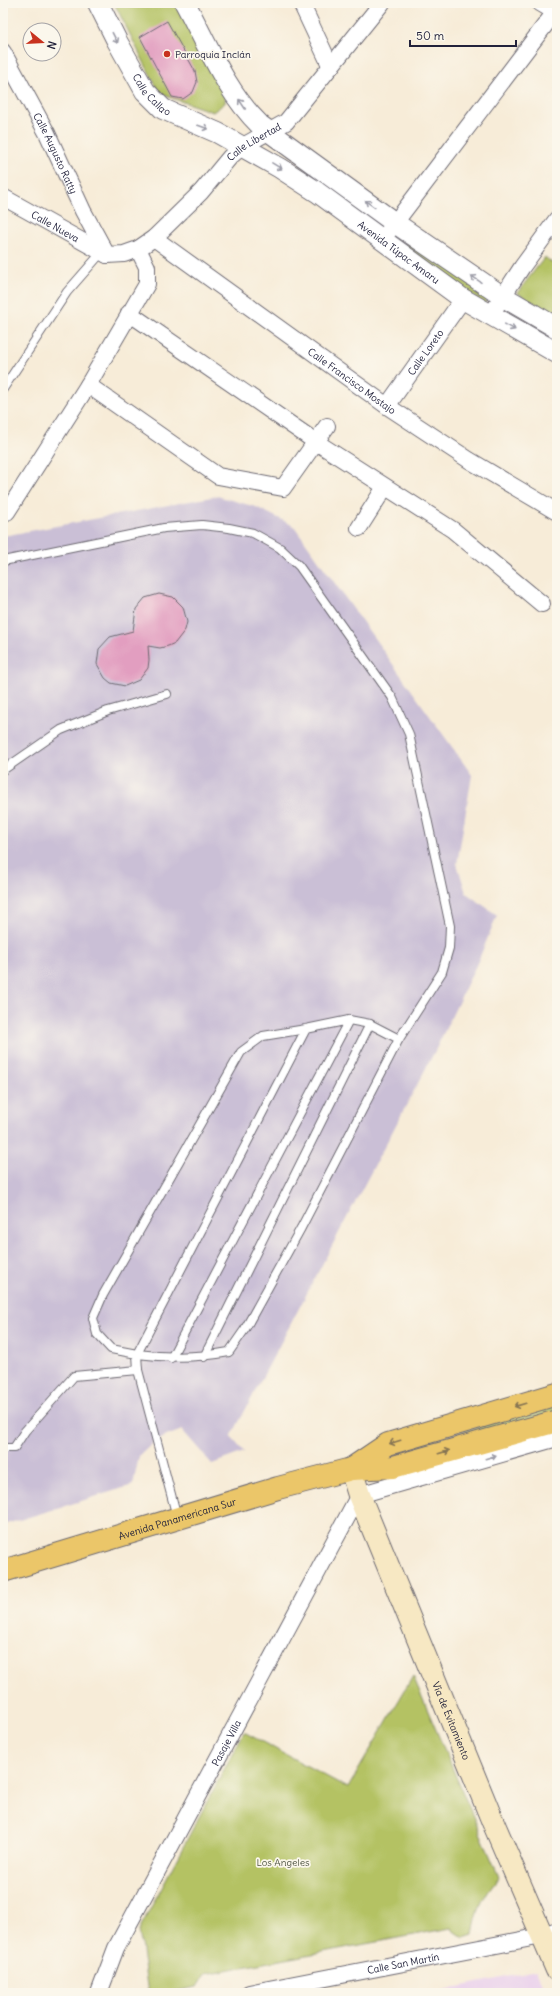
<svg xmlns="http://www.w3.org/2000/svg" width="560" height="1996" font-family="Delius,sans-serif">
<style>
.built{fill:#ead1ec}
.industrial{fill:#cabfd6}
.green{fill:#b4c264;stroke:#6b7250}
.building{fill:#e29ec0}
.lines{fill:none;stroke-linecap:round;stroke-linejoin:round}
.service-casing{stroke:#6d6972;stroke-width:10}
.minor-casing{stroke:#6d6972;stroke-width:18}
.tertiary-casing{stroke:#6d6972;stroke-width:22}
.secondary-casing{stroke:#6d6972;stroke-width:24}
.primary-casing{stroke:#6d6972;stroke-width:24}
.service{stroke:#fff;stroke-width:8}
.minor{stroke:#fff;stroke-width:16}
.tertiary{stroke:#fff;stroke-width:20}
.secondary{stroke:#f7e8c3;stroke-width:22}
.primary{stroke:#ebc669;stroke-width:22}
.oneway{stroke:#9c9ca7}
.oneway2{stroke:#867452}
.poi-dot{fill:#c8321e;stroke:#fbf7ec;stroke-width:1.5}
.labels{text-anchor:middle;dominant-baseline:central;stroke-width:3.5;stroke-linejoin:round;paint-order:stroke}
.poi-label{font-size:10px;fill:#22223b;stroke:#fbf7ec;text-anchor:start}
.street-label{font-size:10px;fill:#22223b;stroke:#fbf7ec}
.park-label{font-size:10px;fill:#555a49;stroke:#fbf7ec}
</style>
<rect width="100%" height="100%" fill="#fbf7ec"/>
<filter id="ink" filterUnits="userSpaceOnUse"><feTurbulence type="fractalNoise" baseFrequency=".025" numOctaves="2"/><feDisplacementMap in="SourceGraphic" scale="8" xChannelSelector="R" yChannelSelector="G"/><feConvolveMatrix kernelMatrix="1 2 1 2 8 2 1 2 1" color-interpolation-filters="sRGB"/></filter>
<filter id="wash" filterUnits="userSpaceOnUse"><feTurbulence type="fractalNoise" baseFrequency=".012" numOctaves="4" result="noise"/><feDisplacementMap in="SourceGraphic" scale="16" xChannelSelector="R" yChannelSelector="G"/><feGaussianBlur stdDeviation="0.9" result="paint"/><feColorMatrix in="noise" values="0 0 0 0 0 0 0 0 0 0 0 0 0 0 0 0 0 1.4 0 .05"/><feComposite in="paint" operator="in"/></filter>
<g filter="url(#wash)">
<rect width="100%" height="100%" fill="#f7ecd8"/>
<path class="built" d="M 536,1971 L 546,1993 L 429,1993 Z"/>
<path class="industrial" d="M 217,496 L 256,507 L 294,526 L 472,775 L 457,864 L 466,893 L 497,915 L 479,959 L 436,1049 L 231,1437 L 244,1452 L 212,1464 L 182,1430 L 156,1440 L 139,1456 L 133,1485 L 3,1525 L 3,536 Z"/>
<g class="green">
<path d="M 114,3 L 178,3 L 226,88 L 225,103 L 213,112 L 160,94 Z"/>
<path d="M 410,237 L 490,296 L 485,304 L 404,246 Z"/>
<path d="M 545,257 L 557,267 L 557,316 L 517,293 Z"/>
<path d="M 557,1403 L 557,1413 L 400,1457 L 397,1450 Z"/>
<path d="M 413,1676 L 499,1877 C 482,1897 477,1909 473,1935 L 464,1938 L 451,1928 L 205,1974 L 197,1987 L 166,1993 L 148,1993 L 139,1930 L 244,1732 L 348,1788 Z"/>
</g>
<g id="blocks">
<g class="building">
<path d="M 167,21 L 195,71 L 197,82 L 193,92 L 183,99 L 172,97 L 140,37 Z"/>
<path d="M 159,594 L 173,597 L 183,607 L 187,622 L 185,630 L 175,643 L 168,646 L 160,648 L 148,646 L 149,660 L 148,668 L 139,680 L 125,686 L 111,683 L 105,678 L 97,664 L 99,649 L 110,637 L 133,631 L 136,609 L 145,598 Z"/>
</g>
</g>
</g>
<g filter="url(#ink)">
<use href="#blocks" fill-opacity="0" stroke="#6d6972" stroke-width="1"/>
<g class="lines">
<g class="service-casing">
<g id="service">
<path d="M 3,389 L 67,292 L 102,252"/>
<path d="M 3,561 L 164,528 L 202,525 L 229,528 L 253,533 L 280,548 L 299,566 L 392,697 L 409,734 L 450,926 L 449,948 L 442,972 L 399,1039 L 301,1228 L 245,1329 L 229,1352 C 198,1358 169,1358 137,1354 L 138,1370 L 177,1517"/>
<path d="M 3,770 L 61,730 L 108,711 L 167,694"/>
<path d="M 306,1029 L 137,1354 L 111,1349 L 97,1334 L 93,1318 L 103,1295 L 241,1052 L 263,1036 L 306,1029 L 349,1020 L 370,1024 L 399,1039"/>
<path d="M 204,1357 L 370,1024"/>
<path d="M 171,1358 L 349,1020"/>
<path d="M 3,1448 L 14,1448 L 25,1431 L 74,1376 L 138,1370"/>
</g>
</g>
<g class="minor-casing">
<g id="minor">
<path d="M 301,3 L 331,67"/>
<path d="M 540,3 L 557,13"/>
<path id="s1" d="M 3,52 L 47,133 L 83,211 L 107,255"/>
<path id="s2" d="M 3,197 L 107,255 L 124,254 L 138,249 L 154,238 L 201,192 L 230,157 L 243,146 L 286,122 L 382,3"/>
<path d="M 388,232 L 555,12"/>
<path id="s3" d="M 154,238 L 387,406 L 469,460 L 557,512"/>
<path d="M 129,313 L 316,442 L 453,530 L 542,604"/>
<path d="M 490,316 L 522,267 L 557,219"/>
<path d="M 88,385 L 218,476 L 283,488 L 327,426"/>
<path id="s4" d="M 387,406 L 463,299"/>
<path d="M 7,512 L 88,385 L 147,284 L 147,267 L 138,249"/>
<path d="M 359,528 L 385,487"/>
<path id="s5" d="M 99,1993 L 116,1948 L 359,1495 L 557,1438"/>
<path id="s6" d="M 249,1993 L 542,1936 L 557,1930"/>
</g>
</g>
<g class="tertiary-casing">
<g id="tertiary">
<path id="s7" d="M 98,3 L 117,41 L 145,91 L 163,109 L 218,133 L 280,168 L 317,192 L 463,299 L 557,353"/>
<path d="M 185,3 C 207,44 226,92 260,125 L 395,223 L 502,296 L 557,328"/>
</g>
</g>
<g class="secondary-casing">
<g id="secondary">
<path id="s8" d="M 351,1469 L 359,1495 L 493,1822 L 557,1970"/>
</g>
</g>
<g class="primary-casing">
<g id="primary">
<path d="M 351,1469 L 388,1444 L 557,1394"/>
<path id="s9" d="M 3,1571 L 278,1488 L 351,1469 L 393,1467 L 557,1421"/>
</g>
</g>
<use href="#service" class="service"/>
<use href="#minor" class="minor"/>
<use href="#tertiary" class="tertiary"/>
<use href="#secondary" class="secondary"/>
<use href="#primary" class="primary"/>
</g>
<defs><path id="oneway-shaft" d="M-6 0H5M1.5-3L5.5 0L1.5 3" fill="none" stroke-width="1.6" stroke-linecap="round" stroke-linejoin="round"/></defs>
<g class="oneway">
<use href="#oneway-shaft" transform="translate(115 38) rotate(63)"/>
<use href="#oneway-shaft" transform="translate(242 104) rotate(-124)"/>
<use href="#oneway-shaft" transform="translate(203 127) rotate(20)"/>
<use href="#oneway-shaft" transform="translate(277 166) rotate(31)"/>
<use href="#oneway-shaft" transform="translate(370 204) rotate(-144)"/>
<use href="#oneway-shaft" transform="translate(476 279) rotate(-146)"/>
<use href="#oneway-shaft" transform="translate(510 327) rotate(29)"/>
<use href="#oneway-shaft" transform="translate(491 1457) rotate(-16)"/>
</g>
<g class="oneway2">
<use href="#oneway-shaft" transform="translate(520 1405) rotate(164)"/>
<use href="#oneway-shaft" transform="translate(395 1442) rotate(163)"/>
<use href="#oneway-shaft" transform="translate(444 1452) rotate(-16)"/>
</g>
</g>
<circle class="poi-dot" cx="167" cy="54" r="4"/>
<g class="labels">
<g class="poi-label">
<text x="175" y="54">Parroquia Inclán</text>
</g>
<g class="street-label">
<text stroke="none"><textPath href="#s7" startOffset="107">Calle Callao</textPath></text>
<text stroke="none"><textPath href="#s2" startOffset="310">Calle Libertad</textPath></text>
<text stroke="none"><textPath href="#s1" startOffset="114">Calle Augusto Ratty</textPath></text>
<text stroke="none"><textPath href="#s2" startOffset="60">Calle Nueva</textPath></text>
<text stroke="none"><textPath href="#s7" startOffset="402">Avenida Túpac Amaru</textPath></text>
<text stroke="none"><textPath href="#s4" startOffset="66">Calle Loreto</textPath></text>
<text stroke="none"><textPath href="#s3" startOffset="244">Calle Francisco Mostajo</textPath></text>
<text stroke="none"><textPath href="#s9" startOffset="182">Avenida Panamericana Sur</textPath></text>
<text stroke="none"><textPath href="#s8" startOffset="271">Vía de Evitamiento</textPath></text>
<text stroke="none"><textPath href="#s5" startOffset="281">Pasaje Villa</textPath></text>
<text stroke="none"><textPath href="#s6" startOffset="157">Calle San Martín</textPath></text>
</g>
<g class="park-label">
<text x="283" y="1862">Los Angeles</text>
</g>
</g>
<rect width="560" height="1996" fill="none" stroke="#fbf7ec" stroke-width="16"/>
<g transform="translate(42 42) rotate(108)"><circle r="19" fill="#fbf7ec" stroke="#a4a2a5"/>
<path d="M0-3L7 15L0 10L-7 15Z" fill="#c8321e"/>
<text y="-6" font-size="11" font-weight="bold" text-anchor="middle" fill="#22223b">N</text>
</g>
<path d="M410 40v6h106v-6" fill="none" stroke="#22223b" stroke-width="2"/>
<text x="416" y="40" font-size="12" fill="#22223b" stroke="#fbf7ec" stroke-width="3" paint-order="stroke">50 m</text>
</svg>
